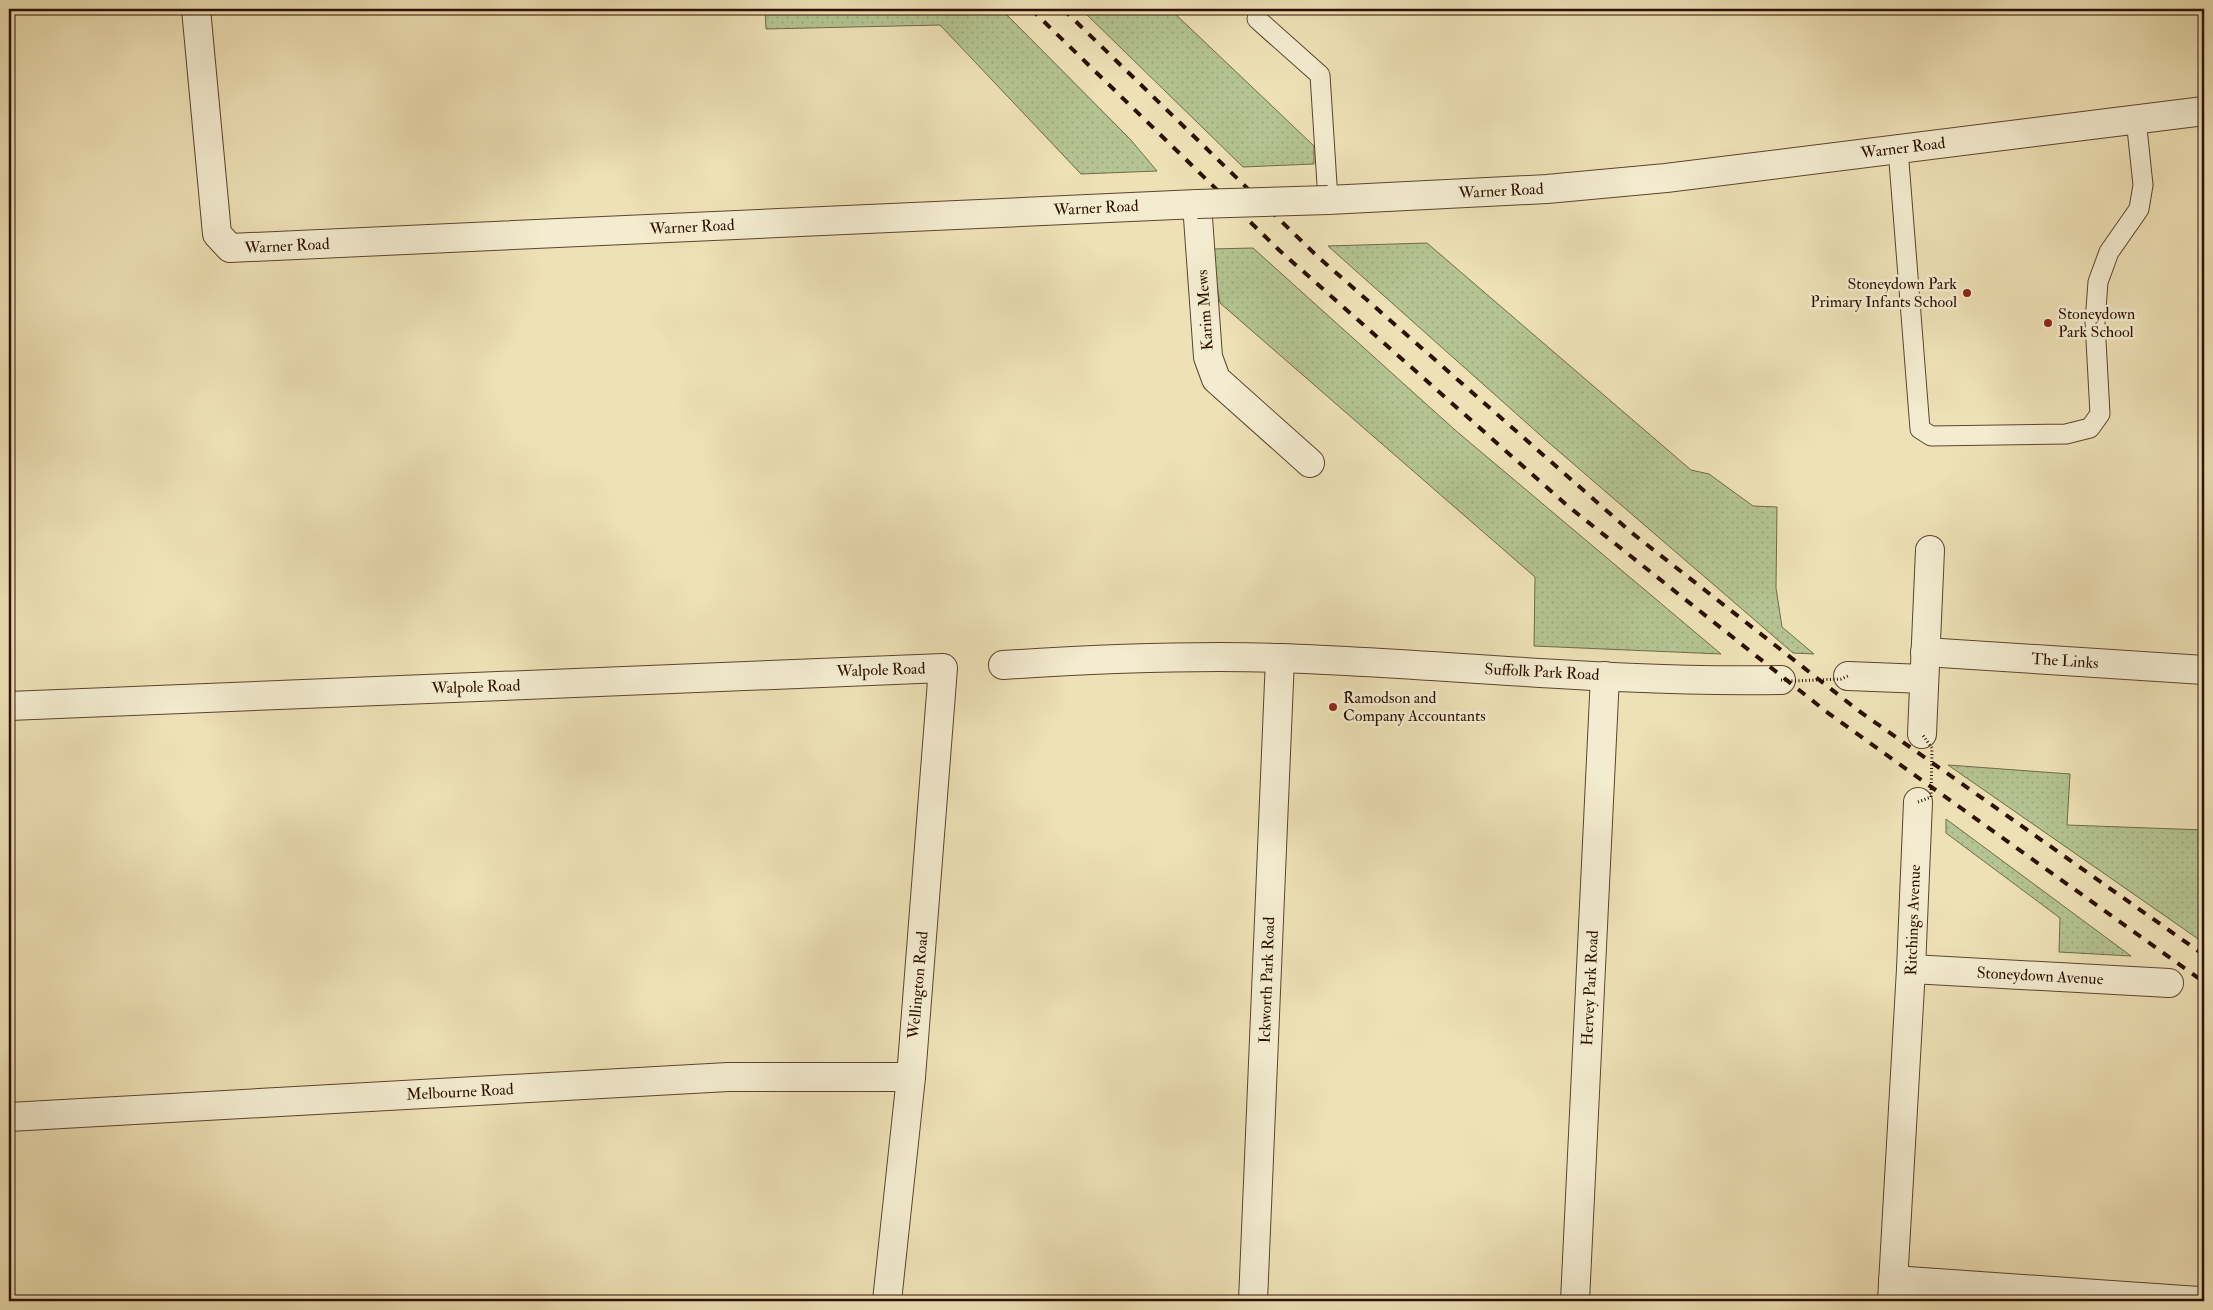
<svg xmlns="http://www.w3.org/2000/svg" width="2213" height="1310" font-family="'IM FELL Double Pica',serif">
<style>
.grass{fill:url(#grass-dots);stroke:#706a49}
.lines{fill:none;stroke-linecap:round;stroke-linejoin:round}
.lane-casing{stroke:#5c442e;stroke-width:21}
.street-casing{stroke:#5c442e;stroke-width:30}
.lane{stroke:#f4ecd0;stroke-width:19}
.street{stroke:#f4ecd0;stroke-width:28}
.rail{stroke:#2c1000;stroke-width:4;stroke-dasharray:9 9;stroke-linecap:butt}
.street-bridge-casing{stroke:#5c442e;stroke-width:30;stroke-linecap:butt}
.path-bridge{stroke:#2c1000;stroke-width:3;stroke-dasharray:1 2.5;stroke-linecap:butt}
.street-bridge{stroke:#f4ecd0;stroke-width:28}
.poi-dot{fill:#8f2418;stroke:#f4ecd0;stroke-width:2}
.labels{text-anchor:middle;dominant-baseline:central;stroke-width:5;stroke-linejoin:round;paint-order:stroke}
.street-label{font-size:16px;fill:#2c1000;stroke:#f4ecd0}
.poi-label{font-size:16px;fill:#2c1000;stroke:#f4ecd0;text-anchor:start}
</style>
<defs>
<pattern id="grass-dots" width="8" height="8" patternUnits="userSpaceOnUse" patternTransform="scale(1.25)"><rect width="8" height="8" fill="#b4c492"/><path d="M2 2h.1M6 6h.1" fill="none" stroke="#9ba77c" stroke-width="1.8" stroke-linecap="round"/></pattern>
</defs>
<rect width="100%" height="100%" fill="#eee1b6"/>
<filter id="stains"><feTurbulence type="fractalNoise" baseFrequency=".004" numOctaves="4"/><feColorMatrix values="0 0 0 0 .2 0 0 0 0 .09 0 0 0 0 .02 0 0 0 .5 -.17"/></filter>
<radialGradient id="worn" r=".72"><stop offset=".6" stop-color="#630" stop-opacity="0"/><stop offset="1" stop-color="#630" stop-opacity=".3"/></radialGradient>
<g class="grass">
<path d="M 765,9 L 1001,9 L 1130,139 L 1157,171 L 1081,174 L 940,25 L 766,29 Z"/>
<path d="M 1081,9 L 1170,9 L 1314,146 L 1314,164 L 1243,167 Z"/>
<path d="M 1427,243 L 1691,470 L 1709,474 L 1753,506 L 1777,507 L 1776,588 L 1782,627 L 1814,654 L 1793,653 L 1548,442 L 1328,246 Z"/>
<path d="M 1253,248 L 1455,430 L 1721,654 L 1534,646 L 1535,577 L 1220,303 L 1211,249 Z"/>
<path d="M 1948,765 L 2070,774 L 2067,825 L 2204,830 L 2204,943 Z"/>
<path d="M 1946,819 L 2131,956 L 2059,952 L 2060,918 L 1946,833 Z"/>
</g>
<g class="lines">
<g class="lane-casing">
<g id="lane">
<path d="M 1257,19 L 1320,75 L 1328,200"/>
<path d="M 1898,149 L 1920,429 L 1931,436 L 2066,434 L 2090,428 L 2100,414 L 2095,322 L 2098,282 L 2109,252 L 2139,209 L 2143,185 L 2136,119"/>
</g>
</g>
<g class="street-casing">
<g id="street">
<path d="M 196,9 L 217,234 L 230,248 L 1197,204 L 1208,357 L 1216,379 L 1310,463"/>
<path d="M 1328,200 L 1547,189 L 1666,178 L 2204,111"/>
<path d="M 1925,652 L 2204,670"/>
<path d="M 1003,665 C 1095,659 1188,655 1281,658 C 1447,664 1614,683 1781,680"/>
<path d="M 1848,676 L 1924,679"/>
<path d="M 9,706 L 943,668 L 911,1077 L 887,1301"/>
<path d="M 1922,734 L 1930,550"/>
<path d="M 1911,969 L 2169,983"/>
<path d="M 9,1117 L 728,1077 L 911,1077"/>
<path d="M 1893,1280 L 2199,1301"/>
<path d="M 1253,1301 L 1280,658"/>
<path d="M 1575,1301 L 1605,676"/>
<path d="M 1892,1301 L 1911,969 L 1918,802"/>
</g>
</g>
<use href="#lane" class="lane"/>
<use href="#street" class="street"/>
<g class="rail">
<path d="M 1031,9 L 1279,250 L 1569,507 L 1828,713 L 2204,982"/>
<path d="M 1063,9 L 1317,256 L 1632,533 L 1859,711 L 2204,955"/>
</g>
<g class="street-bridge-casing">
<path id="street-bridge" d="M 1197,204 L 1328,200"/>
</g>
<g class="path-bridge">
<path d="M 1781,680 L 1794,681 L 1841,679 L 1848,676"/>
<path d="M 1918,802 L 1931,797 L 1932,748 L 1922,734"/>
</g>
<use href="#street-bridge" class="street-bridge"/>
</g>
<g class="poi-dot">
<circle cx="1967" cy="293" r="5"/>
<circle cx="2048" cy="323" r="5"/>
<circle cx="1333" cy="707" r="5"/>
</g>
<g class="labels">
<g class="street-label">
<text transform="translate(1903 148) rotate(-7)">Warner Road</text>
<text transform="translate(1501 191) rotate(-3)">Warner Road</text>
<text transform="translate(1096 208) rotate(-3)">Warner Road</text>
<text transform="translate(692 227) rotate(-3)">Warner Road</text>
<text transform="translate(287 246) rotate(-3)">Warner Road</text>
<text transform="translate(1205 310) rotate(-94)">Karim Mews</text>
<text transform="translate(2065 661) rotate(4)">The Links</text>
<text transform="translate(881 670) rotate(-2)">Walpole Road</text>
<text transform="translate(1542 672) rotate(3)">Suffolk Park Road</text>
<text transform="translate(476 687) rotate(-2)">Walpole Road</text>
<text transform="translate(1913 920) rotate(-88)">Ritchings Avenue</text>
<text transform="translate(2040 976) rotate(3)">Stoneydown Avenue</text>
<text transform="translate(1267 980) rotate(-88)">Ickworth Park Road</text>
<text transform="translate(918 985) rotate(-85)">Wellington Road</text>
<text transform="translate(1590 988) rotate(-87)">Hervey Park Road</text>
<text transform="translate(460 1092) rotate(-3)">Melbourne Road</text>
</g>
<g class="poi-label">
<text x="1957" y="284" text-anchor="end">Stoneydown Park<tspan x="1957" dy="18">Primary Infants School</tspan></text>
<text x="2058" y="314">Stoneydown<tspan x="2058" dy="18">Park School</tspan></text>
<text x="1343" y="698">Ramodson and<tspan x="1343" dy="18">Company Accountants</tspan></text>
</g>
</g>
<rect width="2213" height="1310" fill="none" stroke="#eee1b6" stroke-width="30"/>
<rect x="10" y="10" width="2193" height="1290" fill="none" stroke="#2c1000" stroke-width="2.5"/>
<rect x="15" y="15" width="2183" height="1280" fill="none" stroke="#2c1000"/>
<rect width="100%" height="100%" filter="url(#stains)"/>
<rect width="100%" height="100%" fill="url(#worn)"/>
</svg>
